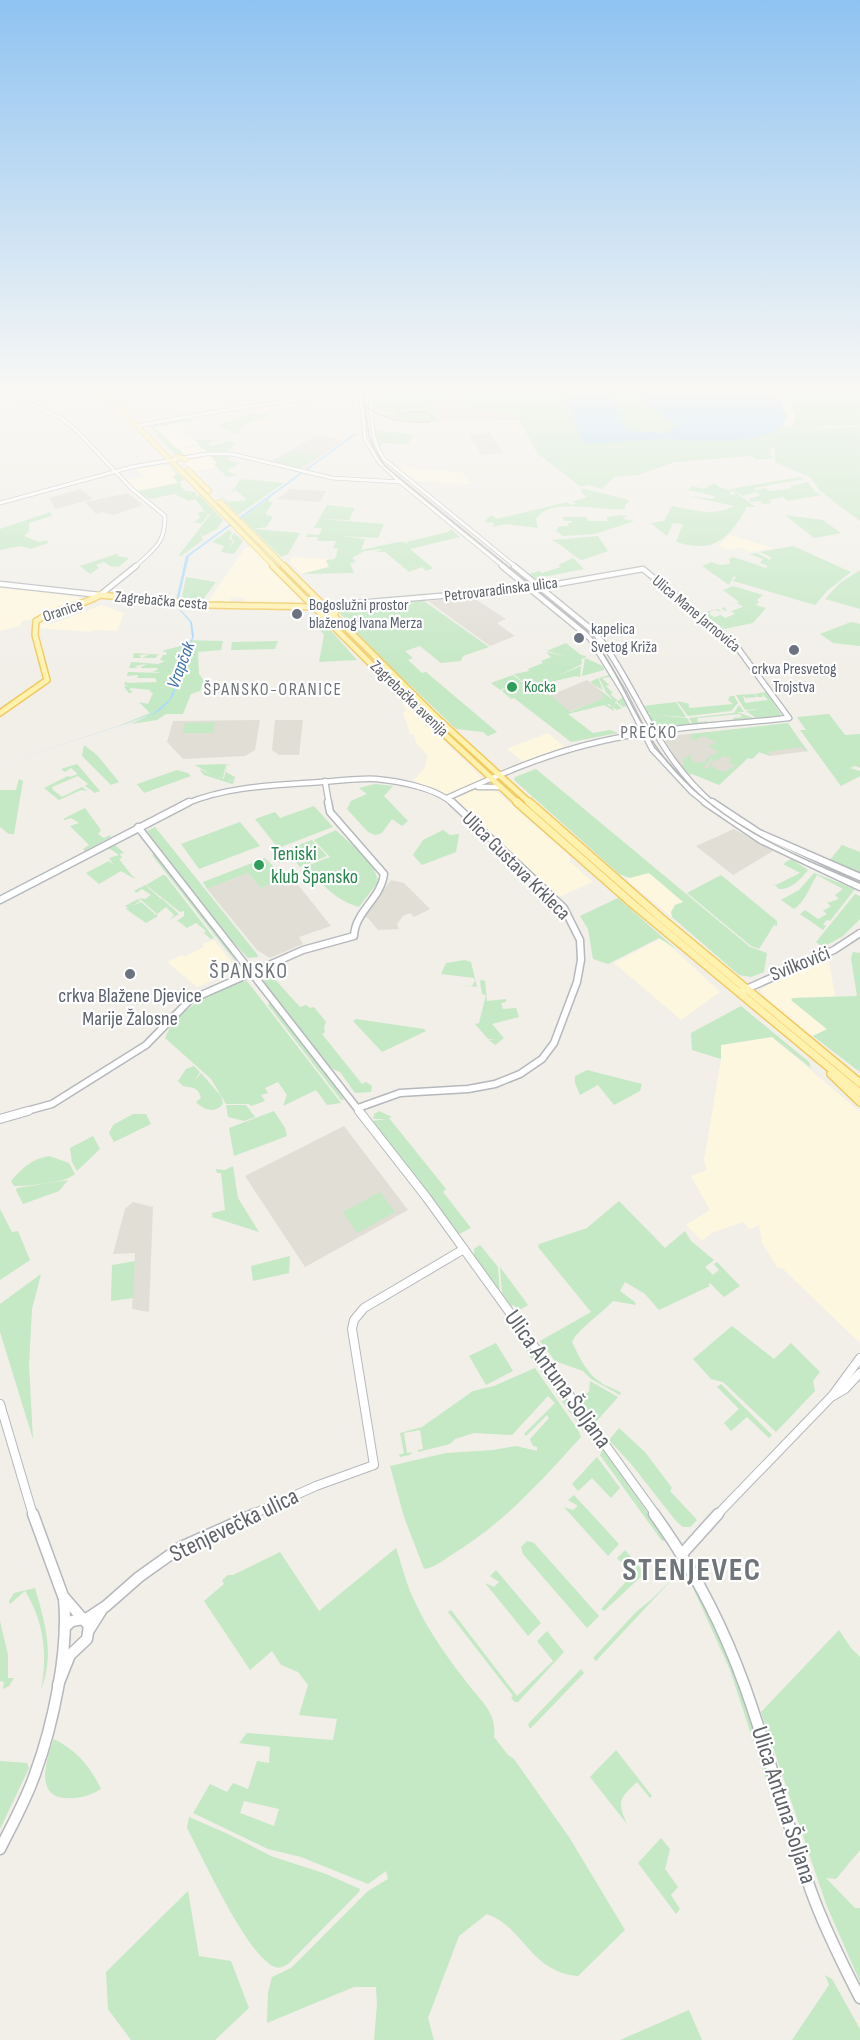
<svg xmlns="http://www.w3.org/2000/svg" width="860" height="2040" font-family="'Sofia Sans Condensed',sans-serif">
<style>
.commercial{fill:#fef7e0}
.industrial{fill:#e0deda}
.education{fill:#e1ded6}
.green{fill:#c5e8c5;fill-rule:evenodd}
.sand{fill:#fbf3d9}
.water{fill:#aadaff}
.lines{fill:none;stroke-linecap:round;stroke-linejoin:round}
.minor-far4-casing{stroke:#b5b8bc;stroke-width:4.5}
.minor-far3-casing{stroke:#b5b8bc;stroke-width:7}
.minor-far2-casing{stroke:#b5b8bc;stroke-width:9}
.minor-far1-casing{stroke:#b5b8bc;stroke-width:10}
.minor-casing{stroke:#b5b8bc;stroke-width:13}
.major-far2-casing{stroke:#f2c960;stroke-width:6}
.major-far1-casing{stroke:#f2c960;stroke-width:8}
.major-casing{stroke:#f2c960;stroke-width:10}
.minor-far4{stroke:#fff;stroke-width:3}
.minor-far3{stroke:#fff;stroke-width:4.5}
.minor-far2{stroke:#fff;stroke-width:6}
.minor-far1{stroke:#fff;stroke-width:8}
.minor{stroke:#fff;stroke-width:10}
.major-far2{stroke:#fff2af;stroke-width:4.5}
.major-far1{stroke:#fff2af;stroke-width:5}
.major{stroke:#fff2af;stroke-width:7}
.tram{stroke:#b6b7b8;stroke-width:1.5}
.worship-dot{fill:#6b7280;stroke:#fff;stroke-width:2}
.leisure-dot{fill:#2e9e5b;stroke:#fff;stroke-width:2}
.labels{text-anchor:middle;dominant-baseline:central;stroke-width:4.5;stroke-linejoin:round;paint-order:stroke}
.far-street-label{font-size:16px;fill:#5f6368;stroke:#fff}
.far-worship-label{font-size:16px;fill:#5b616d;stroke:#fff;text-anchor:start}
.far-leisure-label{font-size:16px;fill:#27864d;stroke:#fff;text-anchor:start}
.far-water-label{font-size:18px;font-style:italic;fill:#4174aa;stroke:#fff}
.far-neighbourhood-label{font-size:18px;letter-spacing:1.5px;fill:#70757a;stroke:#fff}
.far-quarter-label{font-size:18px;letter-spacing:1.5px;fill:#70757a;stroke:#fff}
.leisure-label{font-size:20px;fill:#27864d;stroke:#fff;text-anchor:start}
.street-label{font-size:20px;fill:#5f6368;stroke:#fff}
.worship-label{font-size:20px;fill:#5b616d;stroke:#fff}
.quarter-label{font-size:22px;letter-spacing:1.5px;fill:#70757a;stroke:#fff}
.near-street-label{font-size:24px;fill:#5f6368;stroke:#fff}
.near-district-label{font-size:32px;font-weight:bold;letter-spacing:1.5px;fill:#70757a;stroke:#fff}
</style>
<rect width="100%" height="100%" fill="#f1efe8"/>
<g class="commercial">
<path d="M 175,422 L 199,445 L 208,452 L 180,456 L 173,450 L 176,448 L 153,427 Z"/>
<path d="M 210,455 L 218,463 L 216,467 L 193,471 L 185,462 Z"/>
<path d="M 168,465 L 178,475 L 173,477 L 178,483 L 138,491 L 126,480 L 144,477 L 136,468 Z"/>
<path d="M 401,468 L 461,472 L 472,484 L 414,481 L 400,469 Z"/>
<path d="M 730,535 L 773,548 L 749,552 L 740,548 L 727,550 L 718,546 Z"/>
<path d="M 252,547 L 304,600 L 304,603 L 243,605 L 245,598 L 232,597 L 228,604 L 207,603 L 245,548 Z"/>
<path d="M 291,557 L 329,559 L 326,561 L 330,566 L 302,574 L 290,563 Z"/>
<path d="M 0,586 L 78,596 L 81,603 L 36,619 L 22,621 L 20,626 L 0,631 Z"/>
<path d="M 102,605 L 124,613 L 117,631 L 93,630 L 90,632 L 36,628 L 38,621 L 51,624 Z"/>
<path d="M 402,701 L 498,793 L 570,856 L 570,862 L 593,882 L 559,897 L 556,896 L 456,800 L 436,789 L 413,781 L 426,766 L 427,755 L 417,744 L 413,734 L 410,734 L 403,712 L 406,712 Z"/>
<path d="M 548,733 L 566,748 L 525,763 L 507,749 Z"/>
<path d="M 649,873 L 684,902 L 675,905 L 671,912 L 672,917 L 629,882 L 627,877 Z"/>
<path d="M 662,938 L 720,992 L 681,1020 L 614,963 Z"/>
<path d="M 214,940 L 236,968 L 234,971 L 197,987 L 167,962 L 182,955 L 184,957 L 204,947 L 202,944 Z"/>
<path d="M 828,957 L 835,996 L 793,998 L 791,1000 L 827,1030 L 811,1036 L 765,998 L 761,989 L 785,975 L 812,966 Z"/>
<path d="M 772,1037 L 860,1112 L 860,1343 L 783,1269 L 777,1267 L 762,1243 L 759,1225 L 750,1229 L 743,1222 L 711,1233 L 702,1241 L 686,1225 L 710,1210 L 691,1176 L 707,1170 L 704,1160 L 721,1060 L 721,1045 Z"/>
</g>
<path class="industrial" d="M 458,396 L 475,403 L 471,407 L 506,413 L 516,416 L 516,418 L 442,421 L 437,411 L 426,410 L 426,404 Z"/>
<g class="education">
<path d="M 490,433 L 503,453 L 482,455 L 469,435 Z"/>
<path d="M 322,435 L 342,441 L 303,469 L 270,461 L 316,436 Z"/>
<path d="M 81,489 L 93,499 L 55,509 L 49,498 Z"/>
<path d="M 290,489 L 326,491 L 320,502 L 277,499 Z"/>
<path d="M 128,493 L 143,505 L 113,515 L 102,512 L 96,514 L 85,502 Z"/>
<path d="M 472,597 L 506,619 L 497,623 L 515,636 L 490,646 L 428,601 Z"/>
<path d="M 587,680 L 601,691 L 605,698 L 569,712 L 549,696 Z"/>
<path d="M 260,720 L 255,750 L 245,756 L 183,759 L 167,742 L 173,721 Z"/>
<path d="M 275,720 L 303,720 L 299,755 L 279,755 L 272,750 Z"/>
<path d="M 788,724 L 808,751 L 770,756 L 759,752 L 752,759 L 748,758 L 720,784 L 682,769 L 665,741 L 668,736 Z"/>
<path d="M 734,829 L 773,851 L 733,875 L 696,846 Z"/>
<path d="M 248,873 L 261,888 L 291,876 L 331,926 L 299,937 L 303,944 L 270,958 L 257,950 L 207,889 Z"/>
<path d="M 391,880 L 404,883 L 430,909 L 414,917 L 410,913 L 403,916 L 397,924 L 399,929 L 378,930 L 368,918 L 362,917 Z"/>
<path d="M 344,1126 L 408,1210 L 305,1267 L 245,1176 Z"/>
<path d="M 133,1202 L 153,1207 L 149,1312 L 132,1309 L 135,1253 L 113,1254 L 125,1209 Z"/>
</g>
<g class="green">
<path d="M 370,386 L 388,386 L 383,386 L 383,390 L 423,390 L 402,392 L 502,389 L 512,394 L 512,390 L 519,389 L 518,386 L 860,386 L 860,425 L 826,426 L 816,430 L 860,426 L 860,521 L 820,491 L 810,477 L 775,462 L 774,447 L 770,450 L 773,458 L 756,460 L 751,456 L 675,462 L 638,475 L 615,477 L 602,489 L 589,485 L 581,487 L 537,453 L 519,420 L 488,420 L 487,419 L 513,418 L 515,415 L 470,407 L 474,403 L 457,396 L 427,404 L 429,408 L 426,410 L 436,411 L 439,421 L 418,423 L 383,415 L 415,414 L 419,411 L 385,412 L 374,410 L 375,395 L 394,394 L 402,392 L 374,391 Z"/>
<path d="M 253,413 L 266,413 L 268,416 L 241,426 L 237,434 L 222,429 L 218,425 Z"/>
<path d="M 185,419 L 193,421 L 154,427 L 177,449 L 199,444 L 195,440 L 220,440 L 208,443 L 211,446 L 229,441 L 235,443 L 227,452 L 208,452 L 198,445 L 179,449 L 185,456 L 195,455 L 186,458 L 178,454 L 177,456 C 168,446 154,435 152,425 Z"/>
<path d="M 375,431 L 413,434 L 408,444 L 382,443 L 383,445 L 379,445 Z"/>
<path d="M 301,451 L 308,453 L 298,459 L 309,454 L 319,456 L 299,468 L 275,460 L 282,457 L 288,458 L 284,456 L 291,452 L 295,454 L 290,456 L 291,457 Z"/>
<path d="M 210,455 L 232,455 L 227,460 L 240,463 L 227,471 L 238,475 L 227,477 L 214,464 L 217,463 Z"/>
<path d="M 168,465 L 184,479 L 180,482 L 181,487 L 186,491 L 196,492 L 196,497 L 199,495 L 223,520 L 217,529 L 203,536 L 200,532 L 203,540 L 181,556 L 179,555 L 210,515 L 206,512 L 208,515 L 202,523 L 194,523 L 200,517 L 197,513 L 205,511 L 195,499 L 189,501 L 174,494 L 150,499 L 138,491 L 178,483 L 173,476 L 177,475 Z"/>
<path d="M 799,477 L 805,479 L 754,488 L 756,490 L 766,488 L 770,491 L 792,488 L 790,486 L 808,482 L 815,492 L 822,495 L 788,501 L 783,497 L 769,500 L 772,503 L 762,504 L 761,501 L 751,502 L 749,499 L 760,495 L 756,492 L 743,496 L 730,489 Z"/>
<path d="M 244,479 L 284,483 L 238,515 L 220,496 L 228,494 L 221,496 L 228,502 L 247,500 L 236,490 L 229,492 L 234,489 L 239,481 Z"/>
<path d="M 715,483 L 719,487 L 734,491 L 728,494 L 734,495 L 735,492 L 756,507 L 747,507 C 729,539 714,554 676,542 L 683,524 L 673,523 L 667,536 L 651,523 L 664,521 L 672,506 C 694,510 714,517 734,506 L 688,496 L 713,499 L 715,496 L 688,490 L 692,486 L 704,489 Z"/>
<path d="M 581,488 L 629,500 L 629,502 L 625,505 L 625,509 C 602,512 551,496 536,519 L 538,528 L 506,524 L 493,527 L 494,523 L 484,522 L 491,515 L 497,519 L 567,502 L 571,505 L 577,503 L 571,502 L 587,497 L 582,493 Z"/>
<path d="M 270,498 L 268,502 L 273,502 L 265,514 L 273,517 L 266,527 L 253,529 L 300,533 L 288,554 L 281,557 L 241,518 Z"/>
<path d="M 327,505 L 355,508 L 349,520 L 321,519 L 384,524 L 378,538 L 342,536 L 365,539 L 361,550 L 398,542 L 404,542 L 410,546 L 406,542 L 448,532 L 451,529 L 460,537 L 410,549 L 433,568 L 426,571 L 422,567 L 409,572 L 385,552 L 376,552 L 383,549 L 364,551 L 352,558 L 356,562 L 350,563 L 354,573 L 302,574 L 329,567 L 326,560 L 335,559 L 338,549 L 340,549 L 333,548 L 336,541 L 317,541 L 318,537 L 306,537 L 308,534 L 319,535 L 322,528 L 314,528 Z"/>
<path d="M 50,512 L 52,516 L 29,523 L 29,531 L 24,536 L 39,542 L 47,540 L 48,543 L 31,549 L 20,546 L 0,550 L 0,529 Z"/>
<path d="M 620,515 L 627,516 L 623,519 L 634,521 L 595,534 L 563,536 L 556,531 L 559,526 L 569,526 L 568,523 L 572,523 L 572,521 L 564,521 L 563,517 L 587,517 L 588,521 L 607,521 L 607,517 Z"/>
<path d="M 785,515 L 823,520 L 841,533 L 814,538 Z"/>
<path d="M 229,530 L 232,533 L 229,538 L 233,542 L 226,552 L 234,542 L 231,537 L 234,533 L 243,541 L 234,554 L 221,552 L 224,546 L 212,542 Z"/>
<path d="M 598,536 L 608,551 L 582,560 C 571,555 565,546 552,540 Z"/>
<path d="M 793,546 L 851,572 L 827,591 L 815,605 L 733,581 L 736,577 L 734,576 L 729,585 L 702,566 L 712,562 L 719,565 L 730,564 L 729,559 L 733,557 L 766,568 L 768,566 L 760,563 L 763,559 L 749,554 L 757,553 L 770,560 L 771,557 L 760,552 Z"/>
<path d="M 119,553 L 117,556 L 129,558 L 119,567 L 110,566 L 104,562 L 96,565 L 99,568 L 90,574 L 80,566 Z"/>
<path d="M 573,558 L 584,569 L 533,579 L 529,574 L 539,571 L 542,573 L 561,567 L 558,565 Z"/>
<path d="M 860,570 L 860,609 L 825,599 L 840,583 Z"/>
<path d="M 186,577 L 216,582 L 201,602 L 181,602 Z"/>
<path d="M 733,586 L 763,595 L 757,600 L 759,602 L 756,605 L 766,608 L 753,623 L 724,629 L 702,613 L 718,609 L 722,612 L 715,610 L 708,613 L 714,617 L 721,615 L 725,618 L 735,614 L 731,611 L 743,607 L 737,603 L 724,607 L 727,610 L 725,611 L 721,608 L 739,602 L 723,590 Z"/>
<path d="M 424,601 L 489,647 L 463,656 L 461,661 L 441,663 L 420,646 L 405,651 L 413,658 L 408,660 L 422,673 L 426,672 L 497,732 L 488,736 L 483,732 L 456,729 L 367,644 L 337,610 Z"/>
<path d="M 319,617 L 357,660 L 319,662 L 324,635 L 316,624 Z"/>
<path d="M 851,622 L 860,624 L 860,646 L 833,643 L 820,634 Z"/>
<path d="M 186,640 L 223,641 L 221,650 L 198,652 L 199,674 L 205,682 L 200,691 L 191,694 L 183,714 L 166,714 L 157,720 L 131,724 L 153,714 L 118,726 L 150,713 L 139,702 L 148,704 L 153,693 L 149,692 L 151,690 L 131,688 L 129,690 L 132,691 L 131,693 L 129,693 L 124,687 L 128,685 L 124,685 L 126,681 L 127,683 L 157,682 L 155,678 L 137,678 L 138,675 L 127,676 L 128,672 L 161,673 L 152,671 L 158,670 L 157,668 L 140,668 L 146,664 L 135,666 L 138,668 L 129,668 L 131,662 L 158,664 L 165,661 L 160,660 L 163,655 L 158,654 L 156,658 L 142,658 L 150,654 L 140,655 L 141,658 L 133,658 L 134,653 L 166,655 L 167,653 L 162,651 L 180,646 Z"/>
<path d="M 278,641 L 275,649 L 231,650 L 232,642 Z"/>
<path d="M 566,643 L 581,655 L 586,656 L 585,658 L 603,666 L 604,670 L 582,676 L 585,658 L 581,659 L 582,664 L 556,677 L 581,666 L 580,677 L 576,676 L 534,686 L 545,695 L 549,694 L 570,712 L 604,698 L 601,691 L 588,680 L 590,682 L 598,678 L 603,690 L 594,685 L 614,701 L 606,692 L 599,678 L 609,675 L 611,677 L 602,678 L 609,685 L 606,686 L 613,693 L 610,694 L 618,701 L 623,697 L 627,706 L 623,707 L 616,701 L 614,705 L 616,703 L 622,708 L 617,710 L 609,704 L 607,705 L 613,707 L 614,711 L 604,705 L 568,714 L 593,733 L 610,730 L 618,733 L 571,742 L 514,698 L 511,699 L 502,691 L 505,688 L 500,690 L 491,683 L 513,675 L 534,691 L 523,681 L 527,680 L 522,681 L 514,674 L 529,671 L 528,669 L 543,663 L 541,661 L 551,657 L 546,652 L 565,656 L 547,651 Z"/>
<path d="M 766,692 L 783,717 L 747,722 L 742,719 L 734,720 L 733,718 L 742,717 L 740,714 L 697,718 L 698,722 L 707,721 L 708,723 L 702,722 L 698,727 L 694,727 L 689,718 L 734,713 L 739,705 L 744,712 L 737,712 L 759,720 L 746,711 L 766,708 L 745,710 L 736,695 L 754,694 L 757,697 L 746,698 L 743,696 L 745,703 L 768,700 L 762,694 L 763,697 L 758,697 L 755,694 Z"/>
<path d="M 730,696 L 734,696 L 738,703 L 731,711 L 688,716 L 677,701 L 690,704 L 688,705 L 690,708 L 733,704 L 728,700 Z"/>
<path d="M 676,702 L 686,717 L 654,715 L 687,718 L 692,727 L 655,726 L 647,714 L 653,714 L 646,713 L 643,706 Z"/>
<path d="M 829,714 L 845,735 L 860,734 L 860,768 L 855,766 L 850,768 L 860,771 L 860,776 L 841,786 L 800,730 L 806,730 L 797,717 Z"/>
<path d="M 215,722 L 213,733 L 182,733 L 185,723 Z"/>
<path d="M 788,723 L 808,753 L 801,747 L 768,752 L 770,756 L 759,752 L 752,759 L 748,758 L 719,785 L 692,774 L 688,775 L 684,771 L 691,774 L 682,769 L 684,758 L 692,754 L 690,759 L 697,763 L 705,762 L 707,757 L 705,756 L 711,759 L 703,767 L 710,769 L 709,766 L 712,760 L 714,761 L 711,763 L 712,767 L 723,772 L 735,766 L 729,762 L 731,758 L 726,757 L 726,755 L 715,761 L 708,756 L 716,755 L 717,751 L 708,746 L 717,743 L 706,737 L 699,737 L 697,741 L 700,743 L 690,738 L 692,734 Z"/>
<path d="M 84,745 L 97,755 L 119,782 L 111,785 L 82,756 Z"/>
<path d="M 77,764 L 100,791 L 95,793 L 85,786 L 88,784 L 78,776 L 52,787 L 53,790 L 62,797 L 82,787 L 87,791 L 81,790 L 59,800 L 44,788 L 68,776 L 70,777 L 78,774 L 71,768 L 65,772 L 61,769 Z"/>
<path d="M 226,764 L 223,778 L 216,776 L 224,779 L 227,764 L 230,764 L 227,765 L 226,772 L 235,777 L 234,781 L 227,780 L 235,782 L 232,784 L 204,775 L 199,769 L 212,775 L 195,765 Z"/>
<path d="M 536,769 L 750,947 L 767,953 L 764,972 L 751,977 L 739,975 L 672,917 L 671,912 L 675,905 L 683,902 L 649,873 L 630,878 L 619,874 L 514,780 L 515,777 Z"/>
<path d="M 177,770 L 188,773 L 191,776 L 144,793 L 137,784 L 126,788 Z"/>
<path d="M 19,779 L 23,781 L 14,834 L 9,834 L 0,827 L 0,790 L 16,790 Z"/>
<path d="M 375,784 L 393,786 L 384,796 L 408,821 L 402,826 L 392,819 L 382,833 L 375,835 L 368,832 L 347,809 L 351,801 L 367,794 L 359,788 Z"/>
<path d="M 314,806 L 333,827 L 278,848 L 255,819 L 275,812 L 280,818 Z"/>
<path d="M 85,808 L 101,830 L 98,834 L 104,838 L 110,835 L 111,837 L 85,851 L 83,849 L 89,845 L 70,826 L 79,823 L 71,818 L 65,820 L 63,819 Z"/>
<path d="M 240,822 L 260,846 L 199,869 L 181,844 Z"/>
<path d="M 155,827 L 257,954 L 258,957 L 248,958 L 224,932 L 147,831 Z"/>
<path d="M 336,830 C 350,844 376,862 378,882 L 359,907 C 335,900 322,884 306,866 L 330,857 L 314,840 Z"/>
<path d="M 443,830 L 450,835 L 459,834 L 456,852 L 422,865 L 413,855 L 423,840 Z"/>
<path d="M 312,840 L 327,856 L 300,867 L 285,850 Z"/>
<path d="M 114,844 L 124,853 L 120,854 L 122,858 L 119,859 L 133,877 L 137,877 L 133,878 L 121,871 L 99,884 L 86,873 L 109,861 L 114,865 L 109,858 L 119,855 L 110,849 L 103,850 Z"/>
<path d="M 842,845 L 860,852 L 860,875 L 829,861 Z"/>
<path d="M 154,853 L 217,931 L 239,966 L 152,855 Z"/>
<path d="M 265,858 L 285,878 L 261,888 L 248,873 L 207,889 L 203,882 Z"/>
<path d="M 791,859 L 808,870 C 801,879 791,890 779,889 L 773,883 L 776,885 L 800,873 L 783,864 Z"/>
<path d="M 814,873 L 855,889 L 830,921 L 827,920 L 823,924 L 826,926 L 823,930 L 800,914 L 805,910 L 818,919 L 827,914 L 823,911 L 831,906 L 827,903 L 839,899 L 835,895 L 843,889 L 817,875 C 809,888 805,902 794,909 L 781,900 L 799,890 Z"/>
<path d="M 163,875 L 165,875 L 214,938 L 211,939 L 204,933 L 206,931 L 196,923 L 187,928 L 178,921 L 175,922 L 184,916 L 184,911 L 180,912 L 146,885 Z"/>
<path d="M 721,875 L 777,921 L 777,926 L 774,925 L 759,949 L 751,946 L 687,893 Z"/>
<path d="M 145,885 L 160,898 L 159,901 L 161,898 L 179,914 L 169,920 L 174,915 L 166,907 L 157,914 L 139,898 L 145,899 L 151,895 L 142,889 L 136,893 L 134,891 Z"/>
<path d="M 855,894 L 860,896 L 860,919 L 843,936 L 823,947 L 816,942 Z"/>
<path d="M 618,898 L 676,949 L 659,938 L 608,964 L 593,959 L 588,929 L 580,916 Z"/>
<path d="M 138,899 L 140,901 L 132,906 L 141,902 L 155,914 L 151,917 L 156,914 L 158,916 L 146,923 L 126,909 L 128,908 L 125,906 Z"/>
<path d="M 853,952 L 860,953 L 860,1072 L 813,1036 L 827,1029 L 791,1000 L 793,998 L 857,996 L 851,958 Z"/>
<path d="M 465,960 L 471,962 L 477,987 L 460,985 L 472,986 L 475,981 L 474,978 L 441,974 L 446,963 Z"/>
<path d="M 270,974 L 300,1007 L 306,1005 L 310,1008 L 314,1007 L 326,1022 L 324,1027 L 325,1032 L 322,1034 L 362,1084 L 366,1082 L 372,1086 L 371,1092 L 355,1093 L 340,1072 L 333,1069 L 323,1059 L 260,978 L 263,981 L 271,977 Z"/>
<path d="M 482,980 L 485,981 L 487,1001 L 506,999 L 506,1002 L 501,1003 L 503,1009 L 516,1008 L 519,1017 L 492,1024 L 504,1038 L 495,1045 L 489,1040 L 497,1040 L 488,1039 L 475,1024 L 479,1023 L 486,995 L 482,994 L 480,981 Z"/>
<path d="M 247,981 L 341,1103 L 327,1105 L 316,1090 L 283,1106 L 287,1095 L 278,1082 L 265,1088 L 268,1093 L 261,1095 L 265,1101 L 251,1106 L 249,1104 L 226,1104 L 211,1079 L 165,1038 C 177,1007 211,995 239,982 Z"/>
<path d="M 270,1003 L 316,1058 L 344,1100 L 341,1100 L 268,1005 Z"/>
<path d="M 741,1006 L 809,1062 L 811,1068 L 772,1037 L 721,1045 L 721,1059 L 692,1050 L 691,1033 Z"/>
<path d="M 356,1019 L 424,1029 L 426,1031 L 382,1052 L 353,1021 Z"/>
<path d="M 194,1066 L 200,1072 L 194,1082 L 201,1073 L 221,1096 L 223,1104 C 215,1114 204,1110 196,1102 L 201,1098 C 198,1086 191,1088 183,1086 L 178,1081 L 186,1069 Z"/>
<path d="M 587,1070 L 642,1084 L 640,1091 L 614,1105 L 598,1085 L 580,1095 L 575,1083 L 575,1076 Z"/>
<path d="M 226,1105 L 246,1105 L 255,1117 L 244,1121 L 228,1117 Z"/>
<path d="M 274,1111 L 285,1128 L 287,1136 L 234,1156 L 229,1128 Z"/>
<path d="M 379,1111 L 392,1117 L 389,1118 L 446,1189 L 443,1192 L 471,1228 L 459,1234 L 372,1121 L 387,1119 L 373,1119 L 374,1114 Z"/>
<path d="M 133,1114 L 146,1114 L 151,1124 L 114,1142 L 109,1133 L 113,1125 Z"/>
<path d="M 93,1136 L 100,1149 L 77,1171 L 72,1162 L 70,1148 Z"/>
<path d="M 49,1156 L 69,1163 L 75,1174 C 66,1183 27,1186 14,1186 L 11,1181 C 22,1168 32,1159 49,1156 Z"/>
<path d="M 233,1166 L 238,1198 L 259,1232 L 212,1217 L 212,1213 L 225,1210 L 221,1173 L 217,1173 L 216,1169 L 225,1170 Z"/>
<path d="M 68,1180 L 59,1191 L 23,1204 L 16,1190 L 17,1188 Z"/>
<path d="M 380,1192 L 395,1212 L 357,1233 L 343,1212 Z"/>
<path d="M 619,1201 L 665,1248 L 685,1231 L 691,1241 L 714,1260 L 705,1267 L 713,1275 L 719,1270 L 714,1264 L 717,1262 L 740,1286 L 724,1297 L 710,1283 L 708,1284 L 710,1286 L 659,1310 L 645,1294 L 625,1282 L 620,1291 L 635,1302 L 636,1305 L 613,1301 C 602,1313 577,1330 572,1342 C 579,1356 586,1373 600,1382 C 606,1387 615,1388 621,1393 L 620,1395 L 591,1379 L 583,1371 L 555,1361 L 540,1341 L 591,1312 L 538,1247 L 539,1244 L 587,1228 Z"/>
<path d="M 0,1209 L 12,1232 L 18,1231 L 30,1260 L 0,1280 Z"/>
<path d="M 480,1245 L 498,1267 L 500,1293 L 474,1256 L 474,1249 Z"/>
<path d="M 290,1256 L 289,1273 L 253,1281 L 251,1266 Z"/>
<path d="M 135,1261 L 133,1298 L 111,1301 L 112,1265 Z"/>
<path d="M 500,1267 L 528,1305 L 518,1311 L 514,1305 L 511,1306 L 502,1293 Z"/>
<path d="M 41,1274 L 32,1309 L 29,1365 L 33,1439 L 0,1332 L 0,1304 Z"/>
<path d="M 732,1326 L 774,1359 L 791,1343 L 820,1372 L 813,1381 L 815,1391 L 776,1432 L 723,1382 L 711,1379 L 693,1359 Z"/>
<path d="M 522,1334 L 589,1428 L 586,1432 L 583,1431 L 516,1337 Z"/>
<path d="M 496,1343 L 513,1371 L 486,1385 L 469,1356 Z"/>
<path d="M 535,1368 L 578,1430 L 581,1437 C 539,1483 506,1521 453,1554 C 445,1559 434,1568 424,1569 L 404,1517 L 390,1466 L 446,1453 L 493,1450 L 516,1446 L 537,1451 L 537,1447 L 533,1446 L 530,1439 L 549,1418 L 547,1415 L 526,1436 L 524,1434 L 555,1403 L 548,1396 L 512,1435 L 474,1433 L 455,1439 L 450,1444 L 418,1452 L 418,1450 L 423,1449 L 420,1430 L 404,1433 L 407,1453 L 412,1452 L 410,1455 L 400,1457 L 399,1455 L 404,1453 L 400,1433 L 422,1427 L 473,1391 L 494,1386 Z"/>
<path d="M 590,1381 L 618,1397 L 595,1423 L 576,1399 L 589,1392 Z"/>
<path d="M 721,1384 L 772,1435 L 769,1438 L 747,1417 L 731,1431 L 724,1423 L 739,1409 L 717,1387 Z"/>
<path d="M 619,1428 L 645,1452 L 672,1488 L 670,1491 L 697,1520 L 690,1527 L 683,1527 L 676,1521 L 632,1465 L 609,1440 Z"/>
<path d="M 603,1448 L 666,1540 L 662,1541 L 600,1455 Z"/>
<path d="M 597,1457 L 620,1488 L 611,1498 L 592,1478 L 578,1491 L 572,1484 Z"/>
<path d="M 574,1495 L 619,1544 L 608,1556 L 564,1507 L 573,1510 L 578,1506 L 568,1500 Z"/>
<path d="M 527,1541 L 534,1543 L 599,1616 L 587,1628 L 523,1554 L 521,1547 Z"/>
<path d="M 396,1548 C 402,1565 406,1584 414,1600 C 429,1633 450,1661 472,1689 C 485,1705 497,1716 494,1737 L 508,1755 L 514,1759 L 569,1837 L 625,1930 L 578,1976 C 530,1972 524,1927 487,1914 L 459,1936 L 428,2018 L 434,2040 L 374,2040 L 377,2004 L 376,1987 L 354,1987 L 267,2023 L 268,1993 L 272,1977 L 291,1968 L 368,1891 L 388,1879 L 386,1871 L 368,1884 L 301,1857 L 268,1849 L 193,1813 L 210,1784 L 227,1792 L 233,1783 L 248,1789 L 257,1761 L 269,1763 L 270,1747 L 239,1743 L 247,1733 L 333,1740 L 337,1719 L 299,1715 L 308,1685 L 298,1672 L 281,1665 L 272,1651 L 250,1670 L 204,1601 L 224,1584 L 222,1580 L 228,1575 L 233,1575 L 280,1552 L 319,1611 ZM 244,1801 L 279,1809 L 274,1826 L 240,1813 Z"/>
<path d="M 625,1550 L 645,1573 L 604,1611 L 601,1609 L 633,1574 L 617,1558 Z"/>
<path d="M 496,1570 L 541,1623 L 528,1636 L 485,1583 L 494,1587 L 499,1582 L 490,1576 Z"/>
<path d="M 676,1575 L 596,1661 L 593,1658 L 636,1612 L 652,1599 Z"/>
<path d="M 689,1579 C 730,1638 751,1717 773,1785 L 769,1789 L 730,1670 Z"/>
<path d="M 35,1588 C 45,1623 55,1654 41,1690 C 48,1656 44,1621 25,1591 L 10,1604 L 9,1601 L 14,1593 Z"/>
<path d="M 451,1610 L 517,1696 L 553,1661 L 537,1641 L 547,1631 L 564,1652 L 518,1702 L 515,1702 L 511,1698 L 513,1696 L 448,1612 Z"/>
<path d="M 0,1621 L 8,1655 L 8,1678 L 14,1678 L 9,1686 L 3,1689 L 4,1682 L 0,1681 Z"/>
<path d="M 839,1630 L 851,1648 L 860,1657 L 860,1850 L 836,1879 L 826,1878 L 855,1908 L 860,1908 L 860,1982 L 826,1904 L 761,1712 Z"/>
<path d="M 581,1669 L 584,1673 L 530,1729 L 528,1724 Z"/>
<path d="M 54,1739 C 77,1751 90,1766 101,1789 C 89,1796 79,1799 65,1798 C 34,1796 47,1757 54,1739 Z"/>
<path d="M 616,1750 L 652,1796 L 650,1798 L 637,1782 C 619,1799 617,1801 627,1824 L 590,1777 Z"/>
<path d="M 0,1761 L 27,1763 L 29,1768 L 0,1829 Z"/>
<path d="M 189,1817 L 228,1834 L 271,1856 L 326,1874 L 360,1889 L 359,1892 L 288,1964 C 284,1966 280,1969 275,1967 C 248,1958 202,1856 187,1828 Z"/>
<path d="M 661,1838 L 670,1849 L 665,1869 L 678,1887 L 671,1895 L 680,1909 L 676,1914 L 638,1863 Z"/>
<path d="M 188,1891 L 199,1956 L 231,1961 L 249,2008 L 215,2040 L 131,2040 L 108,2009 L 106,1972 Z"/>
<path d="M 825,1975 L 832,1979 L 860,2029 L 860,2040 L 792,2040 L 829,1985 Z"/>
<path d="M 689,2010 L 702,2040 L 620,2040 Z"/>
</g>
<path class="sand" d="M 760,386 C 780,386 791,400 796,418 L 792,427 L 783,426 L 787,417 C 782,403 773,394 760,386 Z"/>
<g class="water">
<path d="M 560,386 L 605,386 L 627,431 L 665,433 L 676,427 L 671,421 L 645,402 L 640,386 L 760,386 L 780,402 L 787,417 C 775,451 690,439 662,439 C 636,440 610,444 583,443 Z"/>
<path d="M 355,433 L 358,433 L 189,556 L 177,606 L 192,622 L 194,636 L 173,696 C 166,707 156,714 145,718 L 0,764 L 144,718 L 154,713 L 170,699 L 192,637 L 190,622 L 175,605 L 186,556 Z"/>
</g>
<g class="lines">
<g class="minor-far4-casing">
<g id="minor-far4">
<path d="M 358,386 L 361,398 L 365,439 L 379,462 L 400,482 L 504,567"/>
<path d="M 366,386 C 377,413 365,431 384,459 L 516,567"/>
<path d="M 509,386 L 512,388 L 505,387 Z"/>
<path d="M 0,391 L 61,418 L 76,430 L 131,488 L 165,516 C 165,545 154,548 135,567"/>
<path d="M 138,426 C 224,409 313,395 400,390 C 435,388 470,388 505,387"/>
<path d="M 0,503 L 132,467 L 206,454 L 232,454 L 332,478 L 401,482"/>
</g>
</g>
<g class="minor-far3-casing">
<g id="minor-far3">
<path d="M 502,566 L 590,638 L 624,693 L 652,749 L 692,792 L 707,804"/>
<path d="M 514,566 L 591,629 L 604,644 C 643,702 658,756 713,804"/>
<path d="M 0,584 L 100,595 L 136,566"/>
<path d="M 323,606 L 534,588 L 643,569 L 737,647 L 789,718 C 725,725 660,727 598,742 C 545,754 496,776 447,798"/>
<path d="M 325,781 L 329,804"/>
<path d="M 478,787 L 501,787"/>
<path d="M 185,804 C 228,786 275,785 321,782 C 339,781 358,778 376,779 C 398,781 437,788 453,804"/>
</g>
</g>
<g class="minor-far2-casing">
<g id="minor-far2">
<path d="M 705,802 L 761,840 L 860,887"/>
<path d="M 712,802 L 759,833 L 860,877"/>
<path d="M 138,827 L 360,1112"/>
<path d="M 0,900 L 189,802"/>
<path d="M 744,990 L 834,950 L 860,933"/>
<path d="M 358,1108 L 400,1093 L 468,1089 L 495,1084 L 520,1074 L 542,1059 L 554,1043 L 577,982 L 581,960 L 580,940 L 564,908 L 452,802"/>
<path d="M 23,1112 L 52,1104 L 146,1045 L 190,1000 L 303,950 L 354,936 C 355,911 381,899 384,874 L 330,812 L 328,802"/>
</g>
</g>
<g class="minor-far1-casing">
<g id="minor-far1">
<path d="M 359,1111 L 427,1198 L 656,1515"/>
<path d="M 0,1119 L 28,1111"/>
<path d="M 833,1396 L 845,1389 L 860,1373"/>
<path d="M 0,1404 L 33,1515"/>
<path d="M 251,1515 L 316,1486 L 374,1465 L 352,1329 L 354,1320 L 364,1308 L 464,1249"/>
<path d="M 717,1515 L 832,1396 L 860,1358"/>
</g>
</g>
<g class="minor-casing">
<g id="minor">
<path d="M 33,1514 L 63,1596 L 89,1626 L 87,1639 L 70,1655 L 58,1685"/>
<path d="M 654,1514 C 692,1566 723,1626 745,1687 C 770,1757 788,1829 814,1899 C 827,1933 843,1965 860,1998"/>
<path d="M 682,1554 L 718,1514"/>
<path d="M 65,1627 L 72,1621 L 88,1618 L 106,1606 L 139,1577 L 181,1547 L 255,1514"/>
<path d="M 89,1630 L 101,1611"/>
<path d="M 0,1849 C 12,1825 26,1800 35,1774 C 53,1725 69,1651 64,1599"/>
</g>
</g>
<g class="major-far2-casing">
<g id="major-far2">
<path d="M 98,386 L 275,567"/>
<path d="M 176,457 L 186,459"/>
<path d="M 188,470 L 209,491"/>
<path d="M 220,502 L 285,567"/>
</g>
</g>
<g class="major-far1-casing">
<g id="major-far1">
<path d="M 273,566 L 398,691 L 519,804"/>
<path d="M 284,566 L 436,717 L 531,804"/>
<path d="M 335,618 L 335,612 L 341,605"/>
<path d="M 0,713 L 47,680 L 35,635 L 36,621 C 56,608 80,607 100,595 L 208,605 L 316,607"/>
</g>
</g>
<g class="major-casing">
<g id="major">
<path d="M 517,802 L 634,905 L 860,1093"/>
<path d="M 529,802 L 661,918 L 860,1083"/>
<path d="M 831,1074 L 860,1102"/>
</g>
</g>
<use href="#minor-far4" class="minor-far4"/>
<use href="#minor-far3" class="minor-far3"/>
<use href="#minor-far2" class="minor-far2"/>
<use href="#minor-far1" class="minor-far1"/>
<use href="#minor" class="minor"/>
<use href="#major-far2" class="major-far2"/>
<use href="#major-far1" class="major-far1"/>
<use href="#major" class="major"/>
<g class="tram">
<path d="M 362,386 L 369,436 L 375,451 L 385,466 L 587,631 C 617,667 631,711 657,748 C 706,818 784,851 860,883"/>
<path d="M 365,406 C 383,420 407,423 429,422 L 432,417"/>
<path d="M 395,413 L 425,412 L 432,417"/>
</g>
</g>
<linearGradient id="sky" x2="0" y2="1"><stop stop-color="#8fc3f1"/><stop offset="0.58" stop-color="#f9f8f5"/><stop offset="1" stop-color="#f9f8f5" stop-opacity="0"/></linearGradient>
<rect width="860" height="671" fill="url(#sky)"/>
<g class="worship-dot">
<circle cx="297" cy="614" r="6"/>
<circle cx="579" cy="638" r="6"/>
<circle cx="794" cy="650" r="6"/>
<circle cx="130" cy="974" r="6"/>
</g>
<g class="leisure-dot">
<circle cx="512" cy="687" r="6"/>
<circle cx="259" cy="865" r="6"/>
</g>
<g class="labels">
<g class="far-street-label">
<text transform="translate(501 590) rotate(-7)">Petrovaradinska ulica</text>
<text transform="translate(161 601) rotate(5)">Zagrebačka cesta</text>
<text transform="translate(63 611) rotate(-19)">Oranice</text>
<text transform="translate(696 614) rotate(40)">Ulica Mane Jarnovića</text>
<text transform="translate(409 699) rotate(44)">Zagrebačka avenija</text>
</g>
<g class="far-worship-label">
<text x="309" y="605">Bogoslužni prostor<tspan x="309" dy="18">blaženog Ivana Merza</tspan></text>
<text x="591" y="629">kapelica<tspan x="591" dy="18">Svetog Križa</tspan></text>
<text x="794" y="669" text-anchor="middle">crkva Presvetog<tspan x="794" dy="18">Trojstva</tspan></text>
</g>
<g class="far-leisure-label">
<text x="524" y="687">Kocka</text>
</g>
<g class="far-water-label">
<text transform="translate(181 665) rotate(-69)">Vrapčak</text>
</g>
<g class="far-neighbourhood-label">
<text x="273" y="689">ŠPANSKO-ORANICE</text>
</g>
<g class="far-quarter-label">
<text x="649" y="732">PREČKO</text>
</g>
<g class="leisure-label">
<text x="271" y="854">Teniski<tspan x="271" dy="23">klub Špansko</tspan></text>
</g>
<g class="street-label">
<text transform="translate(516 866) rotate(45)">Ulica Gustava Krkleca</text>
<text transform="translate(800 964) rotate(-22)">Svilkovići</text>
</g>
<g class="worship-label">
<text x="130" y="996">crkva Blažene Djevice<tspan x="130" dy="23">Marije Žalosne</tspan></text>
</g>
<g class="quarter-label">
<text x="249" y="971">ŠPANSKO</text>
</g>
<g class="near-street-label">
<text transform="translate(558 1379) rotate(54)">Ulica Antuna Šoljana</text>
<text transform="translate(234 1525) rotate(-26)">Stenjevečka ulica</text>
<text transform="translate(784 1805) rotate(72)">Ulica Antuna Šoljana</text>
</g>
<g class="near-district-label">
<text x="692" y="1570">STENJEVEC</text>
</g>
</g>
</svg>
